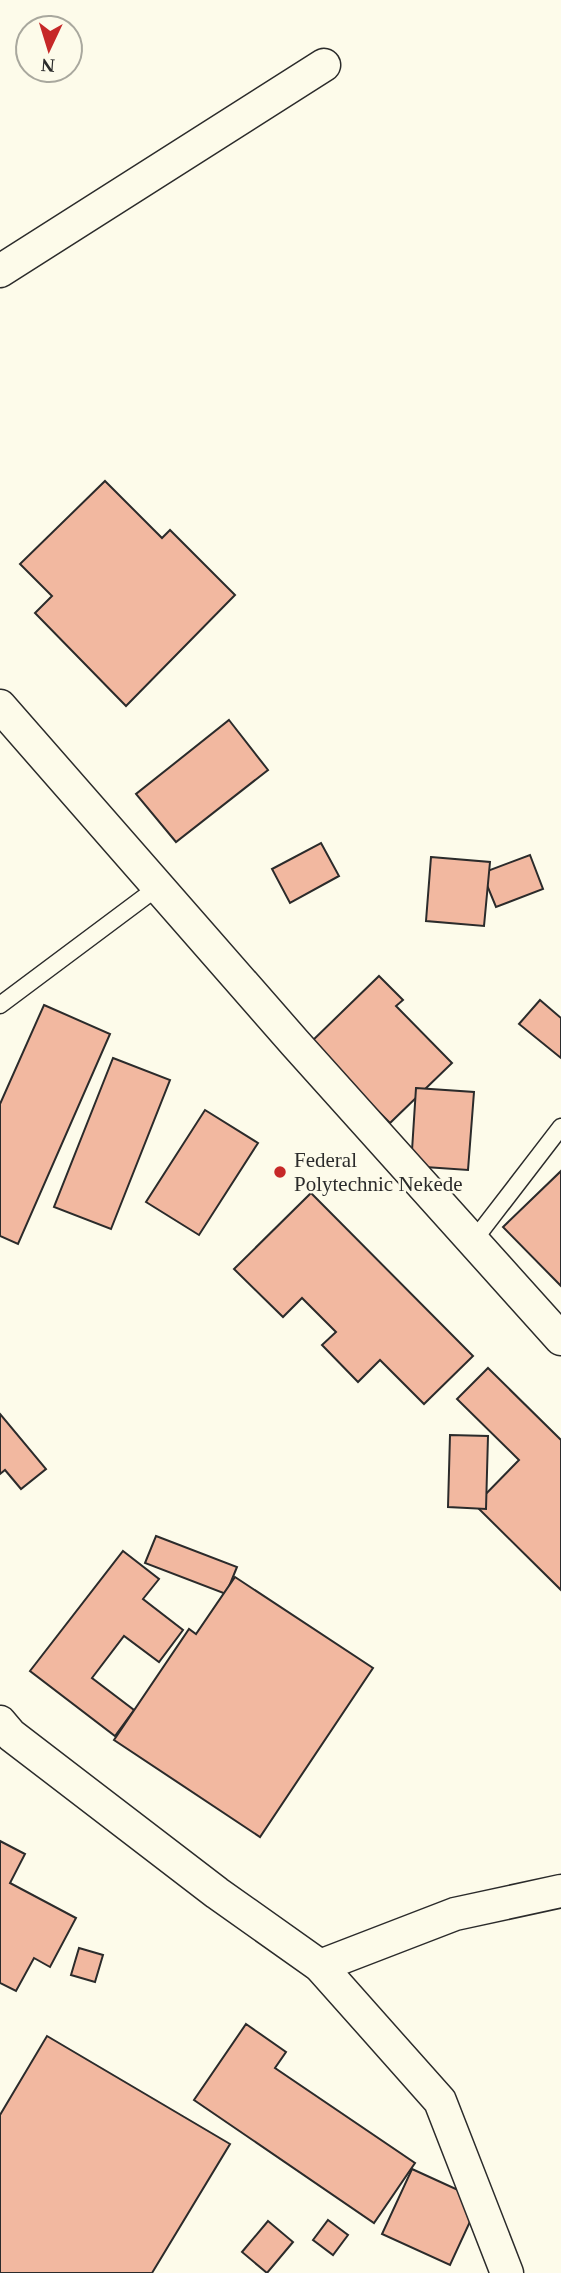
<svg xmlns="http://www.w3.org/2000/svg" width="561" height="2273" font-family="'Times New Roman',serif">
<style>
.building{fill:#f2b8a0;stroke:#2b2b2b;stroke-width:2}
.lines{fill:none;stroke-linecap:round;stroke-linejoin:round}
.service-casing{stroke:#2b2b2b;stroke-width:19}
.minor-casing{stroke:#2b2b2b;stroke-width:35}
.service{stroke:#fdfbea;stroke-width:16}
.minor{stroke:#fdfbea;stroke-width:32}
.poi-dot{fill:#c62828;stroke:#fdfbea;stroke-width:2.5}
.labels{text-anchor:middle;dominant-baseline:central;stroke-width:5;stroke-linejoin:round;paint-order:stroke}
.poi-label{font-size:21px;fill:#2b2b2b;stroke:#fdfbea;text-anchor:start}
</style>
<rect width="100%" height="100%" fill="#fdfbea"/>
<g class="building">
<path d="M 105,481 L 162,538 L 170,530 L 235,595 L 126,706 L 35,613 L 52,596 L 20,564 Z"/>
<path d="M 229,720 L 268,770 L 176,842 L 136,794 Z"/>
<path d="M 321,843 L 339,876 L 290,903 L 272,869 Z"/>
<path d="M 530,855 L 543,889 L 496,907 L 482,873 Z"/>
<path d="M 431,857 L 490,862 L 484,926 L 426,921 Z"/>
<path d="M 379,976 L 403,1000 L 396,1006 L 452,1063 L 390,1123 L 310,1043 Z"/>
<path d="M 540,1000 L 561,1018 L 561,1058 L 519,1024 Z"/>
<path d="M 44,1005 L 110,1034 L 18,1244 L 0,1236 L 0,1104 Z"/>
<path d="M 113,1058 L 170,1080 L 111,1229 L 54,1207 Z"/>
<path d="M 416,1088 L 474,1092 L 468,1170 L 411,1166 Z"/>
<path d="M 205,1110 L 258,1143 L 199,1235 L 146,1202 Z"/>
<path d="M 561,1171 L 561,1286 L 503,1227 Z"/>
<path d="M 311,1193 L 473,1356 L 424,1404 L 380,1360 L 358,1382 L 322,1345 L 336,1332 L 302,1298 L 283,1317 L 234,1269 Z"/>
<path d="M 488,1368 L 561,1440 L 561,1590 L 475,1505 L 519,1460 L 457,1399 Z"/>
<path d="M 0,1414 L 46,1469 L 21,1489 L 5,1470 L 0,1474 Z"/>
<path d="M 450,1435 L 488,1436 L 486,1509 L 448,1507 Z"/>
<path d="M 156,1536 L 237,1567 L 226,1594 L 145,1563 Z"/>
<path d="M 123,1551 L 159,1579 L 143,1599 L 183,1630 L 159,1662 L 124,1636 L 92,1678 L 134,1710 L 115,1736 L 30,1671 Z"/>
<path d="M 235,1577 L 373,1668 L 260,1837 L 114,1740 L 189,1629 L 196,1634 Z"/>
<path d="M 0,1841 L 25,1854 L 10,1883 L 76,1918 L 50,1967 L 34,1958 L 16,1991 L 0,1983 Z"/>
<path d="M 79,1948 L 103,1955 L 95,1982 L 71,1975 Z"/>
<path d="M 246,2024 L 286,2052 L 275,2068 L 415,2163 L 374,2223 L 194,2100 Z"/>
<path d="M 47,2036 L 230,2144 L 152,2273 L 0,2273 L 0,2115 Z"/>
<path d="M 412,2169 L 480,2200 L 450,2265 L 382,2234 Z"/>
<path d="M 328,2220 L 348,2235 L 333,2255 L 313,2240 Z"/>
<path d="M 268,2221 L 293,2242 L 267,2273 L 242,2252 Z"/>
</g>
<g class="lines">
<g class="service-casing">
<g id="service">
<path d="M 0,1005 L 158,887"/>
<path d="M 474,1240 L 561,1127"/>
</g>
</g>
<g class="minor-casing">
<g id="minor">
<path d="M 0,271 L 324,65"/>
<path d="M 0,706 L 295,1043 L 561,1339"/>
<path d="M 0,1722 L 11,1735 L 217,1893 L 320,1966 L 440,2101 L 507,2273"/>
<path d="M 320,1966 L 455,1914 L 561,1891"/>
</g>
</g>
<use href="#service" class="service"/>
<use href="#minor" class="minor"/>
</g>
<circle class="poi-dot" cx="280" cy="1172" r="7"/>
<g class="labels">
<g class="poi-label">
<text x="294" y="1160">Federal<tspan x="294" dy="24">Polytechnic Nekede</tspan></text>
</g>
</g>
<g transform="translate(49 49) rotate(184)"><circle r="33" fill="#fdfbea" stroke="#a9a89e" stroke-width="2"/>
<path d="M0-5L12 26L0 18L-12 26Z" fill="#c62828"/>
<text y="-10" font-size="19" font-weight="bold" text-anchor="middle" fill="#2b2b2b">N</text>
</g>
</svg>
